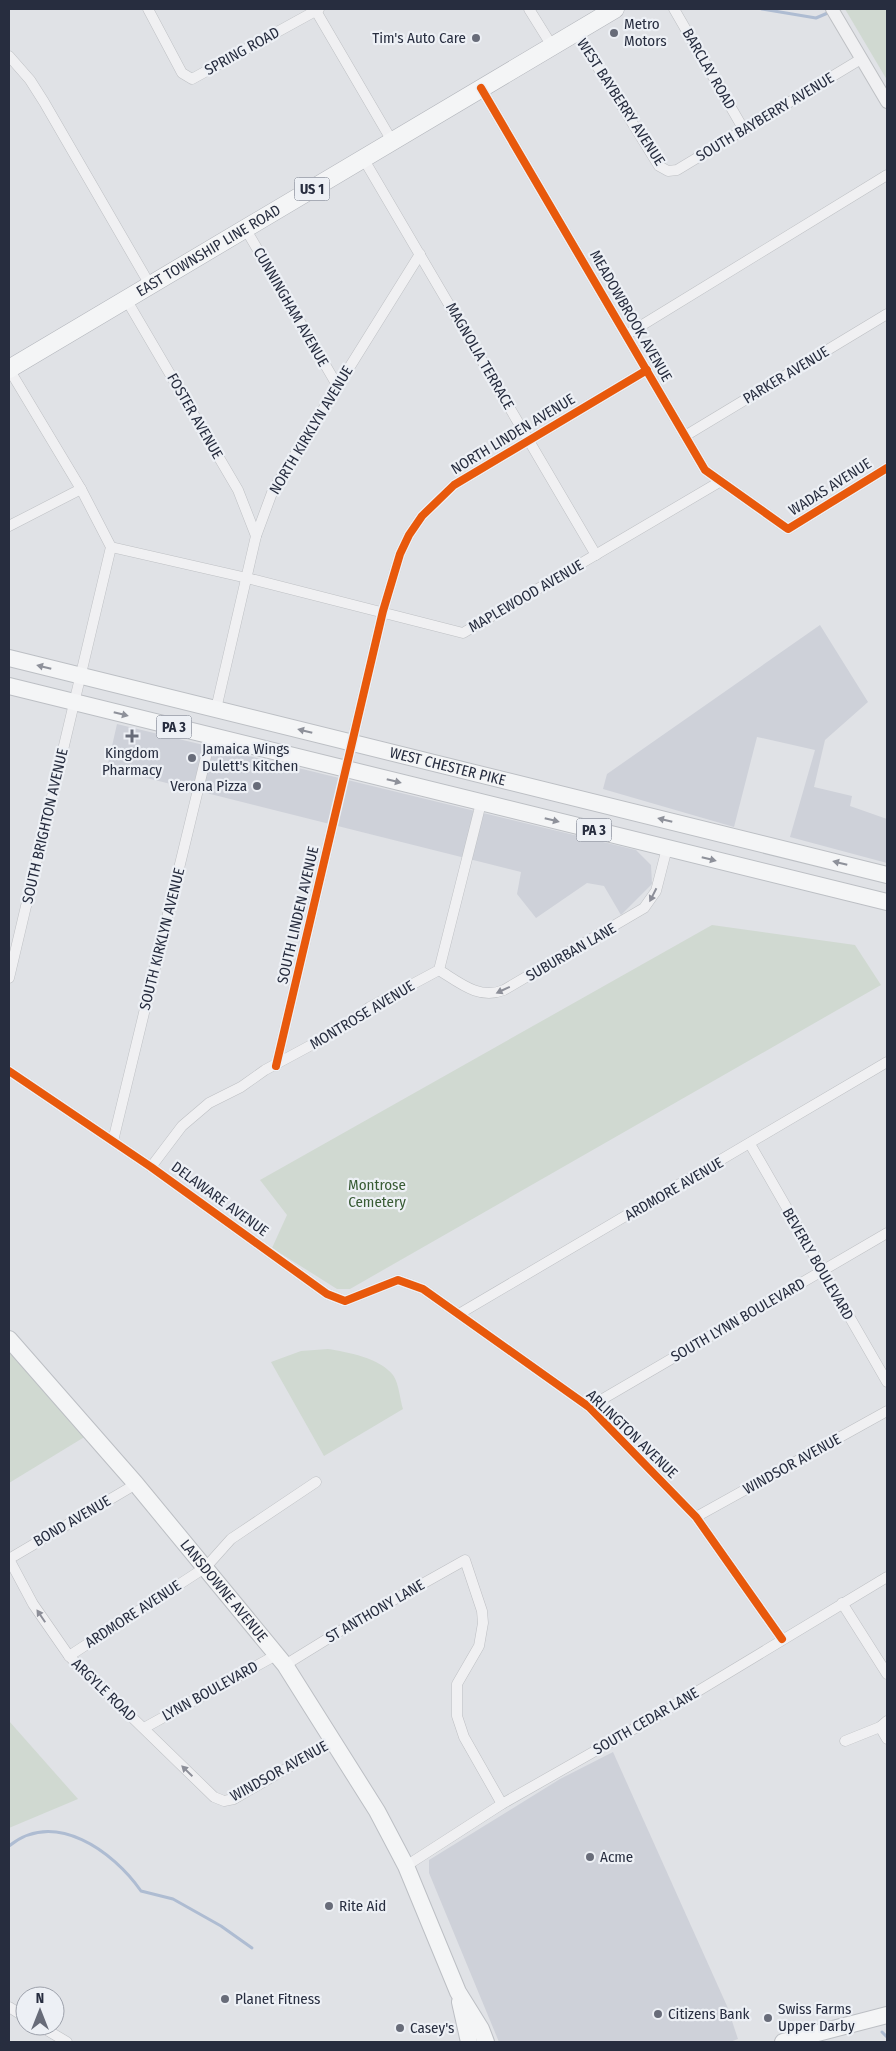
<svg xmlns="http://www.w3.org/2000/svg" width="896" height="2051" font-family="'Fira Sans Condensed',sans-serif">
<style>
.built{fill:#ced1d9}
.green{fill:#d0d9d1}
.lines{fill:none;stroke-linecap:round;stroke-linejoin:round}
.stream{stroke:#aebcd2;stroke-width:3}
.minor-casing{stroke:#bec0c4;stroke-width:11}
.tertiary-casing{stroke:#bec0c4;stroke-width:14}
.primary-casing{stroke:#bcbfc4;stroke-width:18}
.trunk-casing{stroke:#b2b5bb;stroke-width:19}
.minor{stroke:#f0f0f2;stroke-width:10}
.tertiary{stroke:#f0f0f2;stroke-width:12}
.primary{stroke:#f4f5f6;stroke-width:16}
.trunk{stroke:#f4f5f6;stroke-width:18}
.cycleway-casing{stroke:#edf0f5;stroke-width:11}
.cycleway{stroke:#e8590c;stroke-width:8}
.oneway{fill:#8e919a}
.oneway2{fill:#8c8e98}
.poi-dot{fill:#686c79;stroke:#edf0f5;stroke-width:2}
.labels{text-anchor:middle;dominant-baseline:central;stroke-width:4.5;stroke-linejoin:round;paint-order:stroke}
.shield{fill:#edf0f5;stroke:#626876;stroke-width:1}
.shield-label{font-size:14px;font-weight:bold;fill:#272d3f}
.poi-label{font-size:15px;fill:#272d3f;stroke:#edf0f5;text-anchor:start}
.street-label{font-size:15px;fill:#272d3f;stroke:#edf0f5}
.park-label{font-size:15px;fill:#385b34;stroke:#edf0f5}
</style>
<rect width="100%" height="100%" fill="#e0e2e6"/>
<g class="built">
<path d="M 820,625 L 868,702 L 825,740 L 814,787 L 852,796 L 850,806 L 887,819 L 887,863 L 790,837 L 815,750 L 757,737 L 734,827 L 603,789 L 607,774 Z"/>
<path d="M 117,724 L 636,850 L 651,865 L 652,884 L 621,915 L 604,886 L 587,883 L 536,918 L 517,894 L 521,872 L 107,768 Z"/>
<path d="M 613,1752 L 727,2006 L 738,2039 L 730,2042 L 499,2042 L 429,1873 L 429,1860 L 560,1779 Z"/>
</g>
<g class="green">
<path d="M 845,9 L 887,9 L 887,80 Z"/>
<path d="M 712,925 L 855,945 L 881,985 L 350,1289 L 337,1289 L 272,1248 L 287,1215 L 260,1180 Z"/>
<path d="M 9,1340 L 91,1433 L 9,1483 Z"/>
<path d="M 328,1349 C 347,1352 380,1358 393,1375 C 399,1383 400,1400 403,1409 L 324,1456 L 271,1362 L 301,1351 Z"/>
<path d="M 9,1721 L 78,1799 L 9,1828 Z"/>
</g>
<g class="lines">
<g class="stream">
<path d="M 762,9 L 816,18 L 830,12"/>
<path d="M 9,1846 C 55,1809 113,1851 141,1891 L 173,1899 L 221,1926 L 252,1948"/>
<path d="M 882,2032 L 887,2037"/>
</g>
<g class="minor-casing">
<g id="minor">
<path d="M 148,9 L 182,73 L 192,79 L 319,9"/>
<path d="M 529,9 L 552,46"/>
<path d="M 674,9 L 744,130"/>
<path d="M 316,11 L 392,141"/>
<path d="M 576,32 L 659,166 L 668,171 L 677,170 L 861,59"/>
<path d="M 9,56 L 30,80 L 44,102 L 150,285"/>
<path d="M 481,88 L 705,470 L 788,529 L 887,468"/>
<path d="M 363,158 L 596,555"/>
<path d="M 245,228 L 337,385"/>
<path d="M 126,299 L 238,490 L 256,536"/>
<path d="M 626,335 L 887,175"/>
<path d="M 9,369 L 81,489 L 111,547 L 9,978"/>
<path d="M 685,436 L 887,314"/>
<path d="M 9,526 L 81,489"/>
<path d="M 111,547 L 247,578 L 463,633 L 721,481"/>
<path d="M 216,709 L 256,536 L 273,490 L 420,254"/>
<path d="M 439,970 C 460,983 479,1000 504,990 L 644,908 L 656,891 L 667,848"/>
<path d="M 276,1066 L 383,611 L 400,554 L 409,535 L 422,516 L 454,485 L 647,370"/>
<path d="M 9,1071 L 151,1167 L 327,1294 L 345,1301 L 398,1280 L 423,1289 L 589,1407 L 696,1517 L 782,1639"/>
<path d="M 113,1141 L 211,736"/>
<path d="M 750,1144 L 887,1382"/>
<path d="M 151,1167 L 182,1126 L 209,1103 L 241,1087 L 265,1070 L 341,1029 L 370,1007 L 439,970 L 481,803"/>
<path d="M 459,1314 L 887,1062"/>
<path d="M 589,1407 L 887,1233"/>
<path d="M 136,1484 L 9,1559 L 33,1604 L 69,1656 L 214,1797 L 224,1801 L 234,1799 L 334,1741"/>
<path d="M 696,1517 L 887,1411"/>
<path d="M 842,1603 L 887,1674"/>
<path d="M 69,1656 L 206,1567 L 231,1539 L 316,1482"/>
<path d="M 285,1665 L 358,1620 L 465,1560 L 482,1611 L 483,1623 L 479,1646 L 457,1684 L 457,1716 L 464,1737 L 502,1804"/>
<path d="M 880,1727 L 887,1739"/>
<path d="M 144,1728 L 278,1654"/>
<path d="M 845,1741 L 880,1727 L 887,1721"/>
<path d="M 406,1866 L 502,1804 L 660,1714 L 887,1577"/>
<path d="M 9,2007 L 25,2017"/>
<path d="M 40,2026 L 67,2042"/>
</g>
</g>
<g class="tertiary-casing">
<path id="tertiary" d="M 832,9 L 887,102"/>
</g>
<g class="primary-casing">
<g id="primary">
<path id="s1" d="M 9,658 L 887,875"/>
<path d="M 9,686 L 887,902"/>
<path id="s2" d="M 9,1339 L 136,1484 L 285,1665 L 377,1811 L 406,1866 L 458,1992 L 481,2029 L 486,2042"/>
<path d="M 460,2002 L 469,2042"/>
<path d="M 783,2042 L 887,2015"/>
</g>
</g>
<g class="trunk-casing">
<g id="trunk">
<path id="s3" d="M 9,369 L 615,9"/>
</g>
</g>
<use href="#minor" class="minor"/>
<use href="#tertiary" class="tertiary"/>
<use href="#primary" class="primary"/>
<use href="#trunk" class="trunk"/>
<g class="cycleway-casing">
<g id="cycleway">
<path d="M 481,88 L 705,470 L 788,529 L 887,468"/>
<path d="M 276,1066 L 383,611 L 400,554 L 409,535 L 422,516 L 454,485 L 647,370"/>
<path d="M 9,1071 L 151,1167 L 327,1294 L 345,1301 L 398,1280 L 423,1289 L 589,1407 L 696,1517 L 782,1639"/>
</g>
</g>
<use href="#cycleway" class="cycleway"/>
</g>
<defs><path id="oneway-solid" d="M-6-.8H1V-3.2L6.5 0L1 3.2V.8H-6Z" transform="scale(1.25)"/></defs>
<g class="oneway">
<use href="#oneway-solid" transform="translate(44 667) rotate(-166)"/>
<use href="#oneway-solid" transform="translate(121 714) rotate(14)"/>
<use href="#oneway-solid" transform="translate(305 731) rotate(-166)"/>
<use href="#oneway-solid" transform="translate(394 781) rotate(14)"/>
<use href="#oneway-solid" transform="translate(552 820) rotate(14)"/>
<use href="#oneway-solid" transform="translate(665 820) rotate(-166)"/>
<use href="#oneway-solid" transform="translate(709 859) rotate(14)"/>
<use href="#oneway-solid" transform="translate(840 863) rotate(-166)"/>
</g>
<g class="oneway2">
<use href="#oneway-solid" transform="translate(653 895) rotate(117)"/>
<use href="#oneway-solid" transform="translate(503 990) rotate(155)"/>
<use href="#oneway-solid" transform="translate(41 1616) rotate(-124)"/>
<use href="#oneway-solid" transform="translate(187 1771) rotate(-136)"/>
</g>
<g class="poi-dot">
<circle cx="614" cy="33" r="5"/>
<circle cx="476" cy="38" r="5"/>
<path d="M129.5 728.5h5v5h5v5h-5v5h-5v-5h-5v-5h5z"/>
<circle cx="192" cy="758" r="5"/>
<circle cx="257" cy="786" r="5"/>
<circle cx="590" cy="1857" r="5"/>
<circle cx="329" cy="1906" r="5"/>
<circle cx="225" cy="1999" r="5"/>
<circle cx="658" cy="2014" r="5"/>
<circle cx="768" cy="2018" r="5"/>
<circle cx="400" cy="2028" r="5"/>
</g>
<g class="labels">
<g class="shield">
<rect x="294.5" y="177.5" width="35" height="23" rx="4"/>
<rect x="156.5" y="715.5" width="35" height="23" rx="4"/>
<rect x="576.5" y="818.5" width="35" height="23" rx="4"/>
</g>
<g class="shield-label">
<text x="312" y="189">US 1</text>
<text x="174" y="727">PA 3</text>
<text x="594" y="830">PA 3</text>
</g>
<g class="poi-label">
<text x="624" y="24">Metro<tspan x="624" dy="17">Motors</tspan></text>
<text x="466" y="38" text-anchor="end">Tim's Auto Care</text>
<text x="202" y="749">Jamaica Wings<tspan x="202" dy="17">Dulett's Kitchen</tspan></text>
<text x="132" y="753" text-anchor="middle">Kingdom<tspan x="132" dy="17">Pharmacy</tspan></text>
<text x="247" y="786" text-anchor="end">Verona Pizza</text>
<text x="600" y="1857">Acme</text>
<text x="339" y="1906">Rite Aid</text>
<text x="235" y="1999">Planet Fitness</text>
<text x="778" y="2009">Swiss Farms<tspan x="778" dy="17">Upper Darby</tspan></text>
<text x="668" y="2014">Citizens Bank</text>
<text x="410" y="2028">Casey's</text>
</g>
<g class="street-label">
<text transform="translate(242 51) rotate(-29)">SPRING ROAD</text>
<text transform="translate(709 69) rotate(60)">BARCLAY ROAD</text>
<text transform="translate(621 102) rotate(57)">WEST BAYBERRY AVENUE</text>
<text transform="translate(765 117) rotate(-31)">SOUTH BAYBERRY AVENUE</text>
<text stroke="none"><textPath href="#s3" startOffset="232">EAST TOWNSHIP LINE ROAD</textPath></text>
<text transform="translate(291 307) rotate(60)">CUNNINGHAM AVENUE</text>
<text transform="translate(631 316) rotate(60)">MEADOWBROOK AVENUE</text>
<text transform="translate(480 356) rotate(60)">MAGNOLIA TERRACE</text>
<text transform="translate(786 375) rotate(-31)">PARKER AVENUE</text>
<text transform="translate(195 416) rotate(60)">FOSTER AVENUE</text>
<text transform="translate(311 430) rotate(-59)">NORTH KIRKLYN AVENUE</text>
<text transform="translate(513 434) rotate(-31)">NORTH LINDEN AVENUE</text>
<text transform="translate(830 487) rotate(-32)">WADAS AVENUE</text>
<text transform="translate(526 596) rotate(-30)">MAPLEWOOD AVENUE</text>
<text stroke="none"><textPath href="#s1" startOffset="452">WEST CHESTER PIKE</textPath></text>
<text transform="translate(45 826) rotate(-77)">SOUTH BRIGHTON AVENUE</text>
<text transform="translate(298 915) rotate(-77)">SOUTH LINDEN AVENUE</text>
<text transform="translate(162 939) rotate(-76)">SOUTH KIRKLYN AVENUE</text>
<text transform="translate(571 952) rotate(-30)">SUBURBAN LANE</text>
<text transform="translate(362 1015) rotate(-31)">MONTROSE AVENUE</text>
<text transform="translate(674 1189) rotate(-30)">ARDMORE AVENUE</text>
<text transform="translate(220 1199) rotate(36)">DELAWARE AVENUE</text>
<text transform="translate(818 1264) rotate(60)">BEVERLY BOULEVARD</text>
<text transform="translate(738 1320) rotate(-30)">SOUTH LYNN BOULEVARD</text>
<text transform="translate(632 1434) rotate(44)">ARLINGTON AVENUE</text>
<text transform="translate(792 1464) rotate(-29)">WINDSOR AVENUE</text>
<text transform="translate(72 1521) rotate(-30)">BOND AVENUE</text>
<text stroke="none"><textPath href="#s2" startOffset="331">LANSDOWNE AVENUE</textPath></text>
<text transform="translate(375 1611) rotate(-30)">ST ANTHONY LANE</text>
<text transform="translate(133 1614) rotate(-33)">ARDMORE AVENUE</text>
<text transform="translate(104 1690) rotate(44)">ARGYLE ROAD</text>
<text transform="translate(210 1691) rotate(-29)">LYNN BOULEVARD</text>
<text transform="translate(646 1721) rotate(-30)">SOUTH CEDAR LANE</text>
<text transform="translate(279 1771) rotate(-29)">WINDSOR AVENUE</text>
</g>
<g class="park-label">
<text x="377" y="1185">Montrose<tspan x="377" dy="17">Cemetery</tspan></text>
</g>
</g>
<rect width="896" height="2051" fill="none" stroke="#272d3f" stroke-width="20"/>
<g transform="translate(40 2011)"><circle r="24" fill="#edf0f5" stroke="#9ea2ac"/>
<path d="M0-4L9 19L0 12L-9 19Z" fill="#686c79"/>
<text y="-8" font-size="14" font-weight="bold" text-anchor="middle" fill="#272d3f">N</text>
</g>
</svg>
